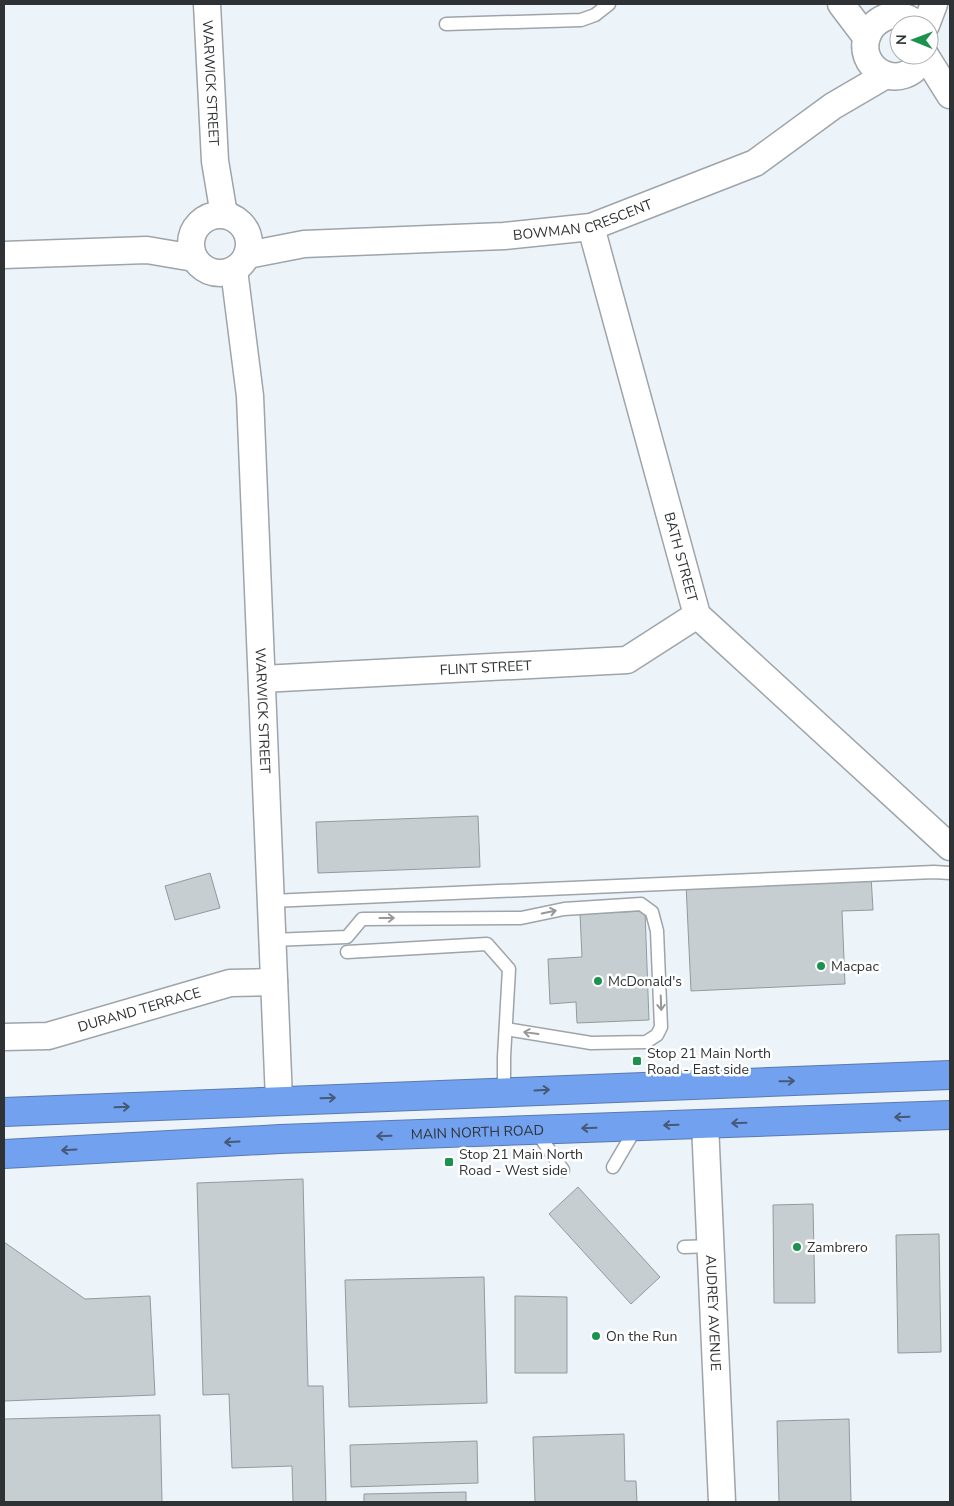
<svg xmlns="http://www.w3.org/2000/svg" width="954" height="1506" font-family="'Nunito Sans',sans-serif">
<style>
.building{fill:#c6ced1;stroke:#939a9d}
.lines{fill:none;stroke-linecap:round;stroke-linejoin:round}
.lane-casing{stroke:#9ea4a9;stroke-width:15}
.street-casing{stroke:#9ea4a9;stroke-width:29}
.highway-casing{stroke:#5b7aae;stroke-width:30}
.lane{stroke:#fff;stroke-width:12}
.street{stroke:#fff;stroke-width:26}
.highway{stroke:#72a1f0;stroke-width:28}
.oneway{stroke:#97989a}
.oneway2{stroke:#465976}
.poi-dot{fill:#1b924d;stroke:#fff;stroke-width:2}
.labels{text-anchor:middle;dominant-baseline:central;stroke-width:5;stroke-linejoin:round;paint-order:stroke}
.street-label{font-size:14px;fill:#2f3234;stroke:#fff}
.poi-label{font-size:14px;fill:#2f3234;stroke:#fff;text-anchor:start}
</style>
<rect width="100%" height="100%" fill="#edf4f9"/>
<g class="building">
<path d="M 478,816 L 480,867 L 318,873 L 316,822 Z"/>
<path d="M 210,873 L 220,908 L 175,920 L 165,886 Z"/>
<path d="M 871,876 L 873,910 L 842,911 L 845,984 L 691,991 L 686,884 Z"/>
<path d="M 645,911 L 649,1020 L 577,1023 L 576,1002 L 550,1004 L 548,959 L 582,957 L 580,914 Z"/>
<path d="M 303,1179 L 308,1386 L 323,1386 L 326,1502 L 293,1502 L 292,1466 L 232,1468 L 229,1394 L 203,1395 L 197,1183 Z"/>
<path d="M 578,1187 L 660,1277 L 631,1304 L 549,1214 Z"/>
<path d="M 813,1204 L 815,1303 L 774,1303 L 773,1205 Z"/>
<path d="M 939,1234 L 941,1352 L 898,1353 L 896,1235 Z"/>
<path d="M 4,1242 L 85,1299 L 150,1296 L 155,1395 L 4,1401 Z"/>
<path d="M 484,1277 L 487,1403 L 349,1407 L 345,1280 Z"/>
<path d="M 515,1296 L 567,1297 L 567,1373 L 515,1373 Z"/>
<path d="M 160,1415 L 162,1502 L 4,1502 L 4,1419 Z"/>
<path d="M 849,1419 L 851,1502 L 779,1502 L 777,1421 Z"/>
<path d="M 624,1434 L 625,1481 L 636,1481 L 637,1502 L 535,1502 L 533,1437 Z"/>
<path d="M 477,1441 L 478,1483 L 351,1487 L 350,1445 Z"/>
<path d="M 466,1492 L 466,1502 L 364,1502 L 364,1494 Z"/>
</g>
<g class="lines">
<g class="lane-casing">
<g id="lane">
<path d="M 446,24 L 581,20 L 595,15 L 609,4"/>
<path d="M 271,901 L 934,872 L 950,873"/>
<path d="M 272,940 L 347,937 L 362,919 L 521,918 L 564,909 L 641,904 L 652,912 L 657,931 L 661,1027 L 657,1035 L 646,1042 L 591,1043 L 506,1029"/>
<path d="M 347,952 L 487,944 L 509,969 L 504,1057 L 504,1092"/>
<path d="M 536,1131 L 563,1170"/>
<path d="M 613,1167 L 637,1126"/>
<path d="M 684,1247 L 712,1246"/>
</g>
</g>
<g class="street-casing">
<g id="street">
<path id="s1" d="M 207,4 L 215,161 L 224,215"/>
<path d="M 841,4 L 866,37"/>
<path d="M 917,25 C 911,18 899,14 889,16 C 880,19 873,24 869,32 C 851,67 903,99 925,55"/>
<path d="M 926,25 L 934,4"/>
<path d="M 925,55 L 950,95"/>
<circle cx="220" cy="244" r="29"/>
<path id="s2" d="M 591,227 L 697,615 L 950,847"/>
<path d="M 4,255 L 147,250 L 194,258"/>
<path id="s3" d="M 247,255 L 304,244 L 504,236 L 591,227 L 755,163 L 833,106 L 886,75"/>
<path id="s4" d="M 234,270 L 250,396 L 279,1100"/>
<path id="s5" d="M 262,679 L 627,660 L 697,615"/>
<path id="s6" d="M 4,1037 L 48,1036 L 230,983 L 274,982"/>
<path id="s7" d="M 705,1124 L 722,1502"/>
</g>
</g>
<g class="highway-casing">
<g id="highway">
<path d="M 4,1112 L 950,1075"/>
<path id="s8" d="M 4,1154 L 280,1139 L 950,1115"/>
</g>
</g>
<use href="#lane" class="lane"/>
<use href="#street" class="street"/>
<use href="#highway" class="highway"/>
</g>
<defs><path id="oneway-shaft" d="M-6 0H5M1.5-3L5.5 0L1.5 3" fill="none" stroke-width="1.6" stroke-linecap="round" stroke-linejoin="round" transform="scale(1.25)"/></defs>
<g class="oneway">
<use href="#oneway-shaft" transform="translate(549 912) rotate(-12)"/>
<use href="#oneway-shaft" transform="translate(387 918)"/>
<use href="#oneway-shaft" transform="translate(661 1003) rotate(88)"/>
<use href="#oneway-shaft" transform="translate(531 1033) rotate(-172)"/>
</g>
<g class="oneway2">
<use href="#oneway-shaft" transform="translate(787 1081) rotate(-1)"/>
<use href="#oneway-shaft" transform="translate(542 1090) rotate(-3)"/>
<use href="#oneway-shaft" transform="translate(328 1098) rotate(-2)"/>
<use href="#oneway-shaft" transform="translate(122 1107) rotate(-2)"/>
<use href="#oneway-shaft" transform="translate(902 1117) rotate(178)"/>
<use href="#oneway-shaft" transform="translate(739 1123) rotate(178)"/>
<use href="#oneway-shaft" transform="translate(671 1125) rotate(178)"/>
<use href="#oneway-shaft" transform="translate(589 1128) rotate(178)"/>
<use href="#oneway-shaft" transform="translate(384 1136) rotate(178)"/>
<use href="#oneway-shaft" transform="translate(232 1142) rotate(177)"/>
<use href="#oneway-shaft" transform="translate(69 1150) rotate(177)"/>
</g>
<g class="poi-dot">
<circle cx="821" cy="966" r="5"/>
<circle cx="598" cy="981" r="5"/>
<rect x="632" y="1056" width="10" height="10" rx="2.5"/>
<rect x="444" y="1157" width="10" height="10" rx="2.5"/>
<circle cx="797" cy="1247" r="5"/>
<circle cx="596" cy="1336" r="5"/>
</g>
<g class="labels">
<g class="street-label">
<text stroke="none"><textPath href="#s1" startOffset="79">WARWICK STREET</textPath></text>
<text stroke="none"><textPath href="#s3" startOffset="339">BOWMAN CRESCENT</textPath></text>
<text stroke="none"><textPath href="#s2" startOffset="342">BATH STREET</textPath></text>
<text stroke="none"><textPath href="#s5" startOffset="224">FLINT STREET</textPath></text>
<text stroke="none"><textPath href="#s4" startOffset="442">WARWICK STREET</textPath></text>
<text stroke="none"><textPath href="#s6" startOffset="139">DURAND TERRACE</textPath></text>
<text stroke="none"><textPath href="#s8" startOffset="474">MAIN NORTH ROAD</textPath></text>
<text stroke="none"><textPath href="#s7" startOffset="189">AUDREY AVENUE</textPath></text>
</g>
<g class="poi-label">
<text x="831" y="966">Macpac</text>
<text x="608" y="981">McDonald's</text>
<text x="647" y="1053">Stop 21 Main North<tspan x="647" dy="16">Road - East side</tspan></text>
<text x="459" y="1154">Stop 21 Main North<tspan x="459" dy="16">Road - West side</tspan></text>
<text x="807" y="1247">Zambrero</text>
<text x="606" y="1336">On the Run</text>
</g>
</g>
<rect width="954" height="1506" fill="none" stroke="#2f3234" stroke-width="10"/>
<g transform="translate(914 40) rotate(271)"><circle r="24" fill="#ffffff" stroke="#acadae"/>
<path d="M0-4L9 19L0 12L-9 19Z" fill="#1b924d"/>
<text y="-8" font-size="14" font-weight="bold" text-anchor="middle" fill="#2f3234">N</text>
</g>
</svg>
